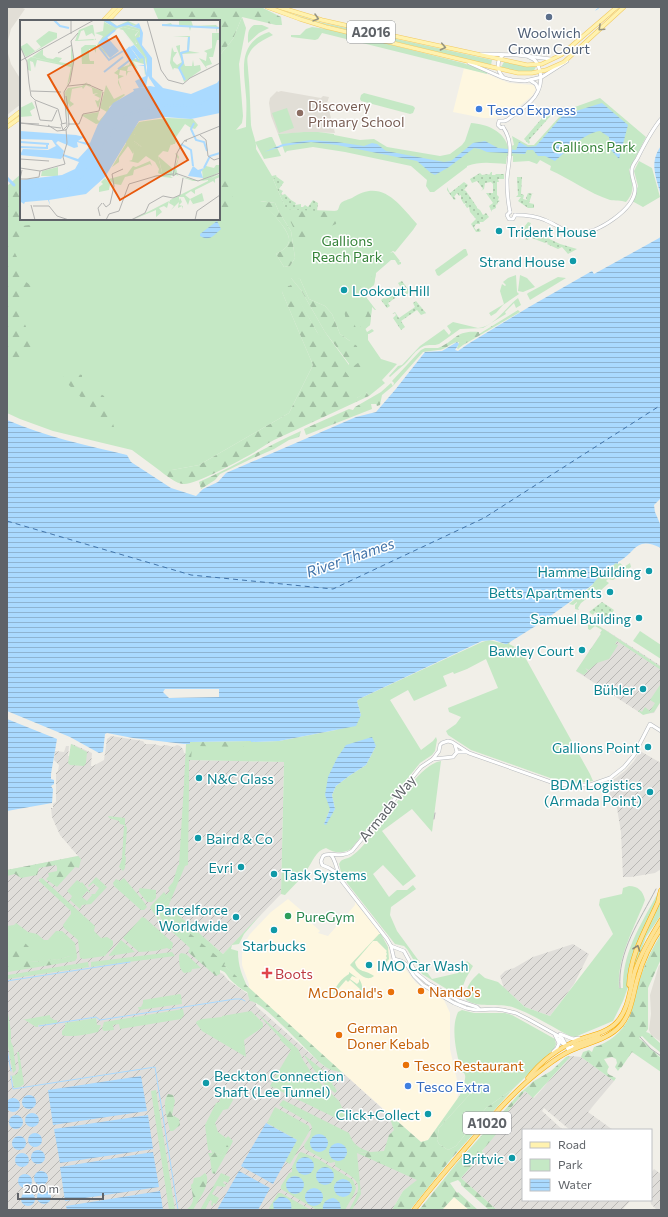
<svg xmlns="http://www.w3.org/2000/svg" width="668" height="1217" font-family="Commissioner,sans-serif">
<style>
.commercial{fill:#fef7e0}
.industrial{fill:url(#industrial-furrows)}
.education{fill:#e1ded6}
.green{fill:#c5e8c5;fill-rule:evenodd}
.forest{fill:url(#forest-firs)}
.garden{fill:url(#garden-dots)}
.water{fill:url(#water-rules)}
.pier{fill:#f1efe8}
.lines{fill:none;stroke-linecap:round;stroke-linejoin:round}
.stream{stroke:#aadaff;stroke-width:1}
.canal{stroke:#aadaff;stroke-width:3}
.ferry{stroke:#4174aa;stroke-width:1;stroke-dasharray:5 4;stroke-linecap:butt}
.minor-casing{stroke:#b5b8bc;stroke-width:4}
.major-casing{stroke:#f2c960;stroke-width:4.5}
.highway-casing{stroke:#f9ab00;stroke-width:5}
.minor{stroke:#fff;stroke-width:3}
.major{stroke:#fff2af;stroke-width:3.5}
.highway{stroke:#fde293;stroke-width:4}
.tram{stroke:#b6b7b8;stroke-width:1}
.oneway{stroke:#979581}
.oneway2{stroke:#8e8975}
.service-dot{fill:#5c6f8a;stroke:#fff;stroke-width:1.5}
.shop-dot{fill:#3f7fe0;stroke:#fff;stroke-width:1.5}
.education-dot{fill:#8d6e63;stroke:#fff;stroke-width:1.5}
.culture-dot{fill:#0f9aa8;stroke:#fff;stroke-width:1.5}
.leisure-dot{fill:#2e9e5b;stroke:#fff;stroke-width:1.5}
.health-dot{fill:#e0444e;stroke:#fff;stroke-width:1.5}
.food-dot{fill:#e8710a;stroke:#fff;stroke-width:1.5}
.labels{text-anchor:middle;dominant-baseline:central;stroke-width:3;stroke-linejoin:round;paint-order:stroke}
.shield{fill:#fff;stroke:#8f9295;stroke-width:1}
.shield-label{font-size:13px;font-weight:bold;fill:#5f6368}
.service-label{font-size:14px;fill:#4e5e75;stroke:#fff}
.education-label{font-size:14px;fill:#785e54;stroke:#fff;text-anchor:start}
.shop-label{font-size:14px;fill:#366cbe;stroke:#fff;text-anchor:start}
.park-label{font-size:14px;fill:#348238;stroke:#fff}
.culture-label{font-size:14px;fill:#0d838f;stroke:#fff;text-anchor:end}
.street-label{font-size:14px;fill:#5f6368;stroke:#fff}
.leisure-label{font-size:14px;fill:#27864d;stroke:#fff;text-anchor:start}
.health-label{font-size:14px;fill:#be3a42;stroke:#fff;text-anchor:start}
.food-label{font-size:14px;fill:#c56008;stroke:#fff;text-anchor:start}
.water-label{font-size:15px;font-style:italic;fill:#4174aa;stroke:#fff}
.inset-river{fill:none;stroke:#aadaff;stroke-width:2}
.inset-road{fill:none;stroke:#b3b3b1;stroke-width:1}
.view{fill:#e8590c;fill-opacity:0.15;stroke:#e8590c;stroke-width:2}
.inset-edge{fill:none;stroke:#5f6368;stroke-width:2}
</style>
<defs>
<pattern id="industrial-furrows" width="10" height="10" patternUnits="userSpaceOnUse"><rect width="10" height="10" fill="#e0deda"/><path d="M-1 1l2-2M0 10L10 0M9 11l2-2" fill="none" stroke="#b9b8b5"/></pattern>
<pattern id="forest-firs" width="22" height="20" patternUnits="userSpaceOnUse"><rect width="22" height="20" fill="#c5e8c5"/><path d="M5 1l3.5 6h-7zM16 11l3.5 6h-7z" fill="#a3c0a4"/></pattern>
<pattern id="garden-dots" width="8" height="8" patternUnits="userSpaceOnUse"><rect width="8" height="8" fill="#c5e8c5"/><path d="M2 2h.1M6 6h.1" fill="none" stroke="#a3c0a4" stroke-width="1.8" stroke-linecap="round"/></pattern>
<pattern id="water-rules" width="6" height="5" patternUnits="userSpaceOnUse"><rect width="6" height="5" fill="#aadaff"/><path d="M0 2.5h6" fill="none" stroke="#8eb4d2"/></pattern>
</defs>
<rect width="100%" height="100%" fill="#f1efe8"/>
<g class="commercial">
<path d="M 464,68 L 487,74 L 509,83 L 533,85 L 536,88 L 535,91 L 532,96 L 512,112 L 504,116 L 493,118 L 483,118 L 453,112 Z"/>
<path d="M 288,899 L 302,911 L 306,918 L 320,931 L 318,933 L 328,936 L 355,905 L 355,902 L 381,934 L 389,949 L 390,959 L 396,965 L 403,966 L 416,983 L 444,1000 L 450,1013 L 450,1049 L 459,1089 L 457,1100 L 428,1140 L 421,1142 L 249,990 L 249,984 L 242,965 L 242,954 L 245,942 L 250,934 L 271,912 Z"/>
<path d="M 454,1197 L 469,1210 L 442,1210 Z"/>
</g>
<g class="industrial">
<path d="M 604,629 L 661,666 L 661,701 L 654,713 L 642,714 L 576,671 Z"/>
<path d="M 111,736 L 143,741 L 145,744 L 154,744 L 161,746 L 166,745 L 173,747 L 177,745 L 180,746 L 183,749 L 184,753 L 190,753 L 190,760 L 284,762 L 281,894 L 223,954 L 168,907 L 216,970 L 223,974 L 228,980 L 245,992 L 256,1002 L 256,1006 L 324,1066 L 343,1073 L 443,1164 L 403,1191 L 392,1210 L 7,1210 L 7,870 L 78,856 L 60,835 L 52,817 L 51,808 L 53,808 L 53,804 L 56,802 L 56,773 L 58,771 L 59,765 L 54,760 L 55,751 L 64,752 L 66,746 L 69,746 L 68,756 L 70,756 L 71,744 L 72,744 L 92,753 L 91,766 L 93,766 L 104,760 L 107,739 Z"/>
<path d="M 640,751 L 661,763 L 661,869 L 655,873 L 631,877 L 623,877 L 621,832 L 617,808 L 604,784 L 616,778 L 626,770 L 634,761 Z"/>
<path d="M 573,944 L 589,954 L 574,984 L 550,1016 L 525,1007 L 504,988 L 500,976 L 505,971 L 514,968 L 533,957 Z"/>
<path d="M 571,1056 L 581,1057 L 613,1080 L 614,1081 L 588,1112 L 613,1130 L 570,1130 L 544,1108 L 542,1111 L 563,1130 L 523,1130 L 523,1200 L 631,1200 L 622,1210 L 497,1210 L 461,1178 L 483,1153 L 482,1152 L 494,1128 L 525,1091 L 534,1098 Z"/>
<path d="M 654,1169 L 661,1174 L 661,1210 L 657,1210 L 651,1204 L 650,1200 L 651,1173 Z"/>
</g>
<g class="education">
<path d="M 7,7 L 20,7 L 25,9 L 11,29 L 7,44 Z"/>
<path d="M 7,50 L 11,64 L 21,80 L 21,104 L 7,115 Z"/>
<path d="M 277,91 L 278,92 L 281,91 L 321,98 L 323,96 L 329,97 L 327,103 L 335,133 L 309,132 L 278,134 L 271,116 L 269,103 L 270,98 Z"/>
<path d="M 659,965 L 661,966 L 661,1042 L 651,1035 L 649,1030 L 651,1014 L 650,995 Z"/>
</g>
<g class="green">
<path d="M 271,7 L 319,22 L 492,60 L 491,65 L 319,23 Z"/>
<path d="M 242,17 L 246,28 L 239,64 L 243,116 L 242,123 L 236,130 L 246,127 C 246,117 247,106 246,96 C 244,70 237,43 269,32 L 273,35 C 264,40 253,44 249,54 C 246,58 248,65 248,69 C 250,88 250,107 251,125 C 252,132 257,143 256,149 L 272,176 L 276,175 L 277,178 L 273,179 L 286,209 L 337,211 C 339,209 339,205 341,203 C 343,201 349,199 352,198 C 382,178 399,204 417,224 L 413,230 L 395,252 L 393,251 L 390,253 L 393,252 L 400,261 L 399,262 L 401,262 L 401,264 L 398,265 L 395,260 L 391,260 L 376,273 L 374,285 L 363,293 L 376,310 L 375,310 L 372,307 L 370,325 L 365,328 L 367,332 L 372,329 L 374,331 L 369,334 L 368,334 L 368,340 L 381,359 L 397,364 L 382,380 L 385,383 L 369,396 L 366,392 L 357,398 L 350,398 L 317,332 L 290,285 L 282,292 L 313,365 L 289,413 L 199,465 L 172,470 L 159,470 L 132,450 L 53,431 L 20,419 L 7,413 L 7,186 L 21,174 L 21,219 L 219,219 L 219,60 L 220,55 L 233,39 ZM 260,201 L 275,203 L 279,212 L 291,231 L 295,258 L 290,266 L 284,267 L 276,254 C 281,251 288,248 289,241 C 291,231 268,208 260,201 ZM 291,278 L 300,279 L 309,299 L 325,306 L 332,314 L 340,334 L 350,341 L 349,365 L 325,332 L 301,290 Z"/>
<path d="M 254,25 L 262,25 L 269,28 L 259,33 L 248,43 C 248,36 247,29 254,25 Z"/>
<path d="M 312,27 L 333,30 L 463,63 L 488,72 L 487,74 L 322,33 L 318,39 L 315,40 L 291,37 L 291,35 L 300,35 L 306,29 Z"/>
<path d="M 504,62 L 536,67 L 533,72 L 515,71 L 501,67 Z"/>
<path d="M 364,93 L 413,106 L 415,108 L 413,113 L 410,114 L 361,101 L 360,99 L 361,95 Z"/>
<path d="M 600,98 L 646,137 L 629,170 C 632,183 636,191 626,202 C 621,200 615,201 610,200 C 589,193 570,179 550,170 L 551,166 L 540,160 L 537,164 L 529,161 L 513,162 L 513,156 L 507,156 L 506,164 C 492,163 480,161 467,166 L 467,167 L 434,192 L 430,192 L 426,186 L 427,180 L 411,166 L 345,152 L 313,147 L 287,151 L 285,153 L 278,134 L 304,132 L 318,132 L 334,134 L 334,135 L 360,140 L 374,139 L 387,147 L 440,156 L 450,154 L 462,145 L 465,141 L 471,123 C 487,124 504,131 508,147 L 514,145 L 512,136 L 528,145 L 534,145 L 561,115 L 561,112 Z"/>
<path d="M 287,108 L 294,128 L 279,133 L 272,113 Z"/>
<path d="M 270,137 L 272,137 L 281,156 L 264,159 L 255,142 Z"/>
<path d="M 639,161 L 652,168 L 660,197 L 643,207 L 632,201 L 638,186 L 634,171 Z"/>
<path d="M 464,249 L 466,249 L 468,255 L 439,276 L 437,275 L 435,270 Z"/>
<path d="M 516,275 L 517,292 L 519,294 L 503,305 L 496,313 L 491,316 L 489,313 L 504,304 L 500,291 L 502,284 L 505,286 L 506,285 L 503,282 L 508,278 Z"/>
<path d="M 520,275 L 527,278 L 535,287 L 523,292 L 518,291 Z"/>
<path d="M 558,277 L 566,278 L 530,300 L 527,294 L 528,293 Z"/>
<path d="M 518,298 L 521,305 L 516,308 L 514,303 L 505,312 L 506,314 L 483,328 L 460,329 L 439,344 C 434,346 429,344 424,346 C 415,350 411,358 405,364 C 400,368 395,372 390,377 L 389,376 L 398,366 L 402,365 L 420,346 L 444,329 L 449,335 L 451,332 L 447,326 L 453,322 L 478,328 C 494,327 506,307 518,298 Z"/>
<path d="M 425,348 L 438,348 L 438,350 L 423,352 L 393,386 L 394,383 L 392,381 L 421,350 Z"/>
<path d="M 617,562 L 618,564 L 620,563 L 624,567 L 630,563 L 631,567 L 616,578 L 613,580 L 608,579 L 606,581 L 609,583 L 600,591 L 592,595 L 591,592 L 587,595 L 590,596 L 581,603 L 578,608 L 579,610 L 575,609 L 575,605 L 577,603 L 577,602 L 573,605 L 569,604 L 593,585 L 592,584 L 600,575 Z"/>
<path d="M 592,624 L 596,624 L 661,667 L 661,670 L 617,641 L 615,644 L 618,645 L 609,659 L 597,663 L 589,670 L 585,668 L 588,671 L 584,675 L 576,671 L 601,634 L 600,633 L 602,630 L 595,626 L 590,630 L 588,629 L 588,625 Z"/>
<path d="M 640,631 L 661,645 L 661,659 L 633,641 Z"/>
<path d="M 489,640 L 505,644 L 511,641 L 509,644 L 521,650 L 590,774 L 593,781 L 578,783 L 568,783 L 553,779 L 471,750 L 448,735 L 446,731 L 456,724 L 461,717 L 449,712 L 448,708 L 498,688 L 486,659 L 467,669 L 454,674 L 453,672 L 443,676 L 447,686 L 414,701 L 408,690 L 390,700 L 421,750 L 433,741 L 436,737 L 437,740 L 435,751 L 432,755 L 420,763 L 351,849 C 342,854 334,853 326,848 C 315,851 313,862 306,871 C 300,880 292,887 285,895 L 281,894 L 284,762 L 189,760 L 190,742 L 251,741 L 251,742 L 279,741 L 336,730 L 361,715 L 357,701 L 359,699 L 482,642 ZM 376,746 L 366,765 L 349,776 L 336,786 L 332,795 L 335,809 L 324,824 L 330,809 L 337,758 Z"/>
<path d="M 660,685 L 661,686 L 661,701 L 654,712 L 643,715 L 638,711 L 639,710 L 642,712 L 645,707 L 650,711 L 655,703 L 650,700 Z"/>
<path d="M 71,744 L 87,752 L 86,763 L 84,766 L 70,765 L 68,763 Z"/>
<path d="M 441,761 L 432,832 L 412,809 L 382,831 L 416,876 L 403,886 L 383,865 L 373,874 L 389,897 L 397,890 L 407,890 L 413,885 L 416,889 L 391,907 L 390,915 L 397,931 L 432,979 L 458,973 L 467,961 L 473,966 L 466,978 L 461,991 L 455,994 L 422,974 L 407,949 L 404,946 L 395,944 L 347,883 L 341,872 L 339,864 C 342,857 348,860 353,855 C 363,848 374,832 382,822 C 396,806 420,764 441,761 Z"/>
<path d="M 184,784 L 189,785 L 188,865 L 185,866 L 170,902 L 168,898 L 158,908 L 156,905 L 155,905 L 162,926 L 150,907 L 164,892 L 166,895 L 170,891 L 168,888 L 173,882 L 178,865 L 179,865 Z"/>
<path d="M 108,816 L 125,818 L 125,824 L 127,828 L 125,856 L 126,857 L 125,868 L 123,871 L 119,867 L 122,859 L 124,825 L 120,824 L 119,821 L 109,818 Z"/>
<path d="M 96,877 L 107,887 L 91,904 L 82,905 L 80,909 L 70,900 L 72,896 L 67,891 L 77,880 L 81,883 L 82,882 L 90,892 L 90,893 L 87,891 L 82,897 L 87,901 L 92,895 L 91,894 L 95,894 L 99,888 L 93,883 L 89,887 L 88,886 Z"/>
<path d="M 42,878 L 95,926 L 94,931 L 101,938 L 107,937 L 113,941 L 113,945 L 105,956 L 84,959 L 80,958 L 78,940 L 64,928 L 63,925 L 71,914 L 71,911 L 39,881 L 39,879 Z"/>
<path d="M 124,878 L 144,902 L 147,907 L 144,910 L 141,910 L 114,886 L 113,883 L 116,879 L 120,881 Z"/>
<path d="M 629,886 C 638,886 643,891 645,900 C 634,929 617,957 619,988 L 623,988 C 622,950 644,920 661,887 L 661,915 L 646,937 L 623,1001 L 613,1021 L 575,1037 L 570,1036 C 552,1027 534,1015 515,1008 C 500,1002 480,1009 466,1000 C 464,989 471,980 479,973 L 485,978 L 498,982 L 525,1007 L 550,1016 L 613,934 L 599,905 L 600,899 L 622,894 L 623,888 Z"/>
<path d="M 140,888 L 156,890 L 156,898 L 152,902 L 147,902 L 139,892 L 139,889 Z"/>
<path d="M 168,906 L 223,954 L 262,913 L 244,934 L 239,944 L 232,945 L 231,949 L 238,951 C 238,966 242,976 249,990 L 224,965 L 219,959 L 166,913 Z"/>
<path d="M 142,917 L 145,918 L 173,943 L 172,949 L 169,949 L 167,948 L 155,951 L 139,952 L 123,938 Z"/>
<path d="M 16,923 L 28,932 L 37,934 L 44,940 L 48,940 L 56,931 L 62,931 L 75,943 L 77,956 L 70,956 L 57,960 L 52,959 L 42,961 L 29,962 L 29,947 L 7,956 L 7,926 L 14,925 Z"/>
<path d="M 379,934 L 381,934 L 388,947 L 389,959 L 382,968 L 380,967 L 377,964 L 379,962 L 384,962 L 387,958 L 386,956 L 387,954 L 386,952 L 387,951 L 377,941 L 373,941 L 355,962 C 357,973 367,970 374,976 C 365,983 357,971 350,965 Z"/>
<path d="M 121,940 L 135,952 L 109,956 L 109,955 Z"/>
<path d="M 172,952 L 175,956 L 97,966 L 91,967 L 91,962 Z"/>
<path d="M 181,953 L 186,954 L 201,968 L 192,969 L 191,972 L 184,973 C 179,969 179,962 179,955 Z"/>
<path d="M 88,962 L 89,967 L 7,979 L 8,975 Z"/>
<path d="M 349,972 L 357,978 L 352,976 L 350,979 L 357,984 L 359,982 L 359,979 C 363,984 363,990 360,995 L 361,996 L 359,997 L 356,995 L 360,993 L 358,991 L 360,989 L 350,980 L 348,982 L 346,980 L 333,995 C 335,986 342,978 349,974 Z"/>
<path d="M 180,994 L 181,995 L 182,1004 L 139,1010 L 138,1007 L 141,1007 L 143,1003 L 143,1000 Z"/>
<path d="M 7,1007 L 11,1032 L 11,1042 L 13,1046 L 16,1070 L 13,1073 L 7,1041 Z"/>
<path d="M 183,1009 L 184,1015 L 181,1019 L 120,1029 L 119,1024 L 113,1025 L 114,1030 L 104,1031 L 102,1029 L 104,1022 Z"/>
<path d="M 462,1010 L 474,1013 L 505,1013 L 512,1015 L 555,1039 L 556,1044 L 554,1049 L 513,1089 L 486,1108 L 456,1146 L 448,1150 L 439,1144 L 437,1140 L 439,1128 L 470,1094 L 462,1087 C 464,1082 467,1077 464,1073 L 462,1073 C 457,1056 450,1029 458,1012 Z"/>
<path d="M 251,1011 L 263,1023 L 263,1027 L 244,1040 L 246,1057 L 202,1031 L 196,1023 L 197,1021 L 202,1019 L 222,1017 L 222,1016 Z"/>
<path d="M 256,1012 L 298,1049 L 303,1060 L 315,1078 L 339,1101 L 346,1116 L 342,1121 L 270,1086 L 291,1050 L 280,1040 L 281,1039 Z"/>
<path d="M 50,1015 L 50,1017 L 54,1020 L 57,1020 L 57,1023 L 38,1025 L 38,1027 L 36,1027 L 25,1020 L 22,1020 Z"/>
<path d="M 96,1018 L 97,1025 L 101,1025 L 98,1032 C 90,1034 69,1038 62,1035 L 62,1031 L 65,1027 L 65,1023 Z"/>
<path d="M 17,1052 L 19,1052 L 24,1084 L 20,1087 L 14,1088 L 12,1076 L 17,1074 L 19,1069 Z"/>
<path d="M 303,1054 L 335,1080 L 332,1084 L 334,1086 L 337,1091 L 335,1093 L 324,1084 Z"/>
<path d="M 156,1090 L 175,1210 L 169,1210 L 151,1091 Z"/>
<path d="M 230,1095 L 231,1097 L 232,1097 L 233,1100 L 228,1109 L 223,1110 L 215,1123 L 218,1132 L 226,1138 L 228,1136 L 233,1141 L 230,1147 L 227,1146 L 221,1156 L 215,1152 L 210,1158 L 208,1153 L 212,1153 L 211,1150 L 208,1150 L 205,1125 L 216,1103 L 220,1102 L 219,1099 Z"/>
<path d="M 283,1100 L 349,1133 C 353,1145 359,1148 370,1152 L 357,1153 L 361,1194 L 352,1210 L 349,1210 C 365,1183 360,1181 335,1166 L 335,1162 L 330,1163 L 305,1149 L 304,1145 L 310,1136 L 312,1127 L 310,1123 L 279,1105 Z"/>
<path d="M 275,1107 L 309,1126 L 310,1130 L 290,1164 L 285,1161 L 297,1140 L 267,1123 Z"/>
<path d="M 301,1152 L 318,1159 L 353,1180 L 356,1188 L 354,1194 L 345,1210 L 317,1210 L 281,1189 L 281,1186 L 289,1173 L 292,1172 L 292,1167 L 299,1153 Z"/>
<path d="M 221,1173 L 230,1177 L 228,1183 L 224,1181 L 223,1183 L 226,1185 L 225,1187 L 217,1186 L 212,1194 L 219,1198 L 216,1204 L 213,1203 L 213,1206 L 211,1205 L 212,1201 L 210,1200 L 205,1210 L 200,1210 Z"/>
<path d="M 278,1193 L 281,1193 L 311,1210 L 270,1210 L 269,1208 Z"/>
</g>
<g class="forest">
<path d="M 153,7 L 261,7 L 281,17 L 282,25 L 276,25 L 242,17 L 233,39 L 220,55 L 219,60 L 219,21 L 159,21 Z"/>
<path d="M 225,180 L 233,190 L 232,212 L 219,209 L 219,189 Z"/>
<path d="M 21,188 L 21,219 L 28,219 L 14,225 L 7,224 C 5,209 6,195 21,188 Z"/>
<path d="M 278,200 L 282,200 L 286,209 L 330,212 L 339,210 L 336,224 L 331,226 C 324,216 305,213 301,226 L 308,241 L 301,244 L 287,214 L 284,213 Z"/>
<path d="M 259,201 L 275,203 L 279,212 L 291,231 L 295,258 L 290,266 L 284,267 L 276,254 C 281,251 288,248 289,241 C 291,230 267,208 259,201 Z"/>
<path d="M 38,219 L 47,219 L 43,222 L 39,222 L 32,228 L 30,233 L 21,237 L 12,247 L 19,261 L 26,282 L 29,284 L 33,283 L 34,285 L 18,308 L 35,348 L 32,354 L 27,355 L 12,343 L 11,346 L 24,356 L 20,361 L 7,357 L 7,228 L 29,225 Z"/>
<path d="M 376,273 L 374,285 L 363,293 L 372,306 L 370,325 L 362,332 L 360,328 L 361,322 C 379,305 353,300 361,285 C 364,281 372,277 376,273 Z"/>
<path d="M 295,277 L 300,279 L 309,299 L 325,306 L 332,314 L 340,334 L 357,346 L 359,356 L 350,365 L 325,332 L 301,290 L 291,278 Z"/>
<path d="M 291,285 L 317,332 L 350,378 L 350,398 L 357,398 L 366,391 L 351,368 L 362,360 L 367,366 L 363,376 L 372,383 L 366,392 L 369,396 L 274,440 C 266,444 260,449 253,453 C 241,460 193,486 183,484 C 177,484 164,474 159,470 L 172,470 L 199,465 L 289,413 L 313,365 L 282,292 L 283,288 Z"/>
<path d="M 345,307 L 348,309 L 356,328 L 366,342 L 363,344 C 353,341 342,316 345,307 Z"/>
<path d="M 518,310 L 520,312 L 463,345 L 458,349 L 457,348 L 459,342 C 451,342 446,350 438,350 L 438,348 C 457,340 455,330 479,332 L 479,334 Z"/>
<path d="M 65,371 L 82,375 L 82,383 L 104,396 L 116,433 L 63,379 Z"/>
<path d="M 391,383 L 393,386 L 382,395 L 380,405 L 377,406 L 376,404 L 371,404 L 372,409 L 306,435 L 304,429 L 349,409 L 353,410 L 355,407 L 381,392 Z"/>
<path d="M 301,431 L 299,437 L 289,440 L 274,449 L 251,459 L 220,474 L 215,480 L 201,489 L 199,482 C 234,467 266,446 301,431 Z"/>
<path d="M 190,742 L 241,742 L 244,747 L 197,746 L 192,747 L 191,760 L 189,760 L 189,785 L 184,784 L 186,744 L 189,744 Z"/>
<path d="M 78,856 L 81,859 L 79,868 L 75,867 L 57,887 L 46,879 L 49,876 L 48,873 L 57,871 L 57,867 L 56,865 L 39,868 L 37,875 L 21,878 L 15,874 L 7,876 L 7,870 Z"/>
<path d="M 168,898 L 170,902 L 166,913 L 225,963 L 224,965 L 343,1073 C 337,1071 328,1070 323,1065 C 310,1055 263,1001 250,1001 L 247,992 C 242,990 233,983 229,978 C 226,974 226,972 220,970 L 220,974 L 216,976 L 188,952 L 190,948 L 166,926 L 161,919 L 158,908 Z"/>
<path d="M 661,934 L 661,959 L 648,988 L 648,1029 L 646,1032 L 649,1033 L 661,1044 L 661,1053 L 650,1044 L 642,1036 L 639,1038 L 661,1058 L 661,1072 L 632,1052 L 621,1068 L 620,1068 L 618,1071 L 615,1067 L 617,1063 L 616,1059 L 612,1057 L 604,1059 L 609,1067 C 604,1075 611,1075 616,1078 L 614,1081 L 581,1057 L 583,1052 L 589,1050 L 592,1052 L 594,1047 C 609,1043 622,1032 629,1018 C 634,1007 635,994 639,982 C 644,965 652,949 661,934 Z"/>
<path d="M 18,940 L 26,944 L 29,947 L 29,962 L 42,961 L 44,960 L 52,959 L 57,960 L 70,956 L 77,956 L 77,958 L 75,961 L 8,972 L 7,971 L 7,956 L 9,955 L 10,945 Z"/>
<path d="M 571,1056 L 533,1098 L 525,1091 L 494,1128 L 498,1132 L 482,1151 L 483,1153 L 461,1178 L 497,1210 L 489,1210 L 461,1185 L 461,1183 L 458,1180 L 450,1183 L 457,1193 L 458,1192 L 478,1210 L 469,1210 L 454,1197 L 442,1210 L 419,1210 L 456,1164 L 518,1095 L 534,1081 L 551,1071 L 566,1057 Z"/>
<path d="M 462,1087 L 470,1094 L 439,1128 L 437,1140 L 439,1144 L 448,1150 L 456,1146 L 486,1108 L 513,1089 L 451,1159 L 410,1210 L 392,1210 L 403,1191 L 417,1180 L 357,1153 L 384,1151 L 389,1135 L 394,1130 L 388,1113 L 421,1142 L 428,1140 L 460,1095 Z"/>
<path d="M 168,1094 L 173,1095 L 175,1101 L 172,1115 L 179,1119 L 180,1125 L 173,1131 L 170,1131 C 168,1120 161,1103 168,1094 Z"/>
<path d="M 227,1145 L 230,1147 L 215,1174 L 212,1173 L 210,1158 L 215,1152 L 221,1156 Z"/>
<path d="M 205,1173 C 213,1181 198,1201 193,1210 L 186,1210 C 197,1202 192,1196 191,1185 L 193,1183 L 194,1178 L 200,1177 Z"/>
</g>
<g class="garden">
<path d="M 549,110 L 556,111 L 556,114 L 554,112 L 529,140 L 530,142 L 529,144 L 524,139 Z"/>
<path d="M 491,172 L 492,172 L 492,175 L 495,175 L 496,174 L 504,174 L 504,172 L 504,179 L 498,179 L 499,182 L 497,182 L 497,195 L 499,197 L 498,200 L 500,201 L 498,202 L 497,205 L 496,204 L 496,208 L 492,210 L 492,212 L 489,206 L 493,203 L 486,193 L 493,193 L 493,184 L 491,182 L 485,183 L 484,189 L 481,191 L 483,189 L 478,182 L 477,181 L 472,183 L 469,177 L 470,179 L 480,173 L 482,175 L 488,174 L 489,175 Z"/>
<path d="M 277,177 L 284,182 L 279,189 L 283,191 L 281,194 L 282,195 L 285,194 L 291,200 L 296,203 L 295,205 L 301,204 L 301,207 L 303,207 L 305,205 L 308,207 L 313,200 L 318,203 L 317,211 L 286,209 L 273,179 Z"/>
<path d="M 517,177 L 522,177 L 521,194 L 524,195 L 523,199 L 527,200 L 526,198 L 528,193 L 534,194 L 532,194 L 529,203 L 534,204 L 534,210 L 534,208 L 528,208 L 518,201 L 521,197 L 516,197 L 518,195 Z"/>
<path d="M 464,182 L 468,185 L 464,190 L 466,191 L 477,207 L 477,208 L 480,210 L 483,215 L 486,213 L 489,217 L 483,222 L 480,222 L 480,224 L 476,224 L 474,227 L 476,230 L 479,228 L 481,231 L 479,232 L 476,232 L 471,224 L 476,219 L 470,212 L 469,207 L 467,208 L 465,205 L 466,203 L 464,204 L 461,199 L 461,195 L 459,196 L 457,193 L 454,197 L 456,199 L 454,200 L 447,190 L 447,187 L 450,193 Z"/>
<path d="M 528,222 L 531,223 L 530,225 L 531,225 L 529,232 L 539,234 L 560,244 L 577,249 L 568,254 L 562,247 L 558,249 L 547,244 L 548,243 L 546,242 L 545,243 L 529,237 L 528,240 L 525,240 L 526,239 L 523,232 L 521,232 L 521,231 Z"/>
<path d="M 402,281 L 410,292 L 406,295 L 404,292 L 388,303 L 390,306 L 387,308 L 381,300 L 384,298 L 386,299 L 401,288 L 398,283 Z"/>
<path d="M 416,301 L 426,313 L 421,315 L 417,310 L 401,321 L 405,327 L 401,330 L 393,318 L 396,315 L 395,313 L 392,314 L 395,312 L 399,318 L 415,307 L 413,303 Z"/>
<path d="M 602,602 L 614,610 L 605,623 L 604,622 L 605,619 L 595,612 L 593,615 L 589,612 Z"/>
</g>
<g class="water">
<path d="M 602,103 L 628,125 L 619,159 L 611,150 L 609,137 L 600,131 C 584,133 568,150 555,161 L 545,156 L 538,156 L 533,150 L 527,150 L 525,154 L 487,152 L 480,149 L 474,148 L 449,167 L 435,175 L 431,173 L 417,161 L 337,145 L 311,142 L 284,146 L 264,152 L 283,144 L 311,140 L 337,142 L 364,146 L 372,143 L 377,144 L 386,151 L 444,162 L 451,161 L 473,143 L 485,141 L 498,148 L 516,150 L 519,142 L 528,147 L 536,146 L 563,115 Z"/>
<path d="M 661,146 L 661,195 C 656,177 649,162 661,146 Z"/>
<path d="M 217,221 L 221,229 C 214,235 210,242 200,236 L 200,234 Z"/>
<path d="M 661,237 L 661,498 L 654,505 L 655,512 L 661,526 L 661,548 C 635,535 636,553 618,562 L 618,564 L 616,563 L 600,575 L 592,585 L 574,599 L 542,622 L 507,644 L 505,644 L 494,640 L 482,641 L 359,699 L 357,701 L 361,715 L 356,726 L 279,741 L 251,742 L 251,741 L 190,742 L 190,744 L 184,744 L 133,738 L 107,733 L 105,734 L 103,752 L 99,753 L 70,737 L 7,711 L 7,420 C 47,437 85,445 127,455 L 131,462 L 171,488 L 196,496 L 203,489 L 218,482 L 226,473 L 356,417 L 376,412 L 395,390 L 425,352 L 442,351 L 457,342 L 459,344 L 455,350 L 458,351 L 468,344 L 529,307 L 592,271 L 594,274 Z"/>
<path d="M 7,719 L 57,739 L 51,774 L 51,779 L 54,780 L 54,784 L 51,786 L 53,789 L 52,803 L 7,811 Z"/>
<path d="M 372,737 L 376,746 L 366,765 L 349,776 L 336,786 L 332,795 L 335,809 L 326,825 L 324,824 L 330,809 L 325,795 L 328,777 L 337,758 L 346,745 Z"/>
<path d="M 141,1076 L 147,1111 L 53,1125 L 48,1090 Z"/>
<circle cx="29" cy="1102" r="7"/>
<circle cx="13" cy="1105" r="7"/>
<circle cx="32" cy="1120" r="7"/>
<circle cx="16" cy="1122" r="7"/>
<path d="M 148,1115 L 153,1149 L 60,1163 L 54,1129 Z"/>
<path d="M 266,1123 L 297,1140 L 273,1184 L 241,1166 Z"/>
<circle cx="35" cy="1140" r="7"/>
<circle cx="319" cy="1143" r="9"/>
<circle cx="19" cy="1143" r="7"/>
<circle cx="338" cy="1152" r="9"/>
<circle cx="38" cy="1157" r="7"/>
<path d="M 153,1152 L 159,1187 L 65,1201 L 60,1167 Z"/>
<circle cx="22" cy="1160" r="7"/>
<circle cx="305" cy="1166" r="9"/>
<circle cx="325" cy="1176" r="9"/>
<circle cx="41" cy="1178" r="7"/>
<path d="M 239,1171 L 270,1188 L 258,1210 L 217,1210 Z"/>
<circle cx="25" cy="1181" r="7"/>
<circle cx="295" cy="1185" r="9"/>
<circle cx="343" cy="1188" r="9"/>
<circle cx="314" cy="1197" r="9"/>
<circle cx="44" cy="1197" r="7"/>
<path d="M 160,1191 L 163,1210 L 67,1210 L 66,1206 Z"/>
<circle cx="28" cy="1199" r="7"/>
<path d="M 279,1197 C 287,1196 293,1201 291,1210 L 274,1210 L 273,1203 Z"/>
<path d="M 333,1198 L 336,1199 L 340,1203 L 341,1210 L 323,1210 C 322,1203 326,1199 333,1198 Z"/>
</g>
<path class="pier" d="M 165,689 L 219,689 L 219,697 L 169,698 L 163,692 Z"/>
<g class="lines">
<g class="stream">
<path d="M 596,10 L 600,7"/>
<path d="M 7,981 L 130,962"/>
<path d="M 39,1026 L 96,1017 L 100,1020 L 235,999 L 241,999 L 245,1001"/>
<path d="M 7,1049 L 11,1071"/>
<path d="M 11,1076 L 13,1089 L 155,1067 L 178,1210"/>
</g>
<path class="canal" d="M 7,178 L 14,185"/>
<path class="ferry" d="M 7,521 L 191,575 L 333,589 L 484,518 L 661,405"/>
<g class="minor-casing">
<g id="minor">
<path d="M 481,54 L 517,55 L 551,59"/>
<path d="M 503,55 C 496,61 497,71 503,77"/>
<path d="M 469,63 L 501,77 L 512,80 L 525,81 L 542,77 L 567,61"/>
<path d="M 531,81 L 536,84 L 538,89"/>
<path d="M 503,127 L 501,128 L 498,125 L 499,121 L 504,121 L 507,120 C 524,107 545,97 540,71 C 538,64 536,59 529,57"/>
<path d="M 503,127 C 515,144 508,162 507,180 C 507,191 508,202 510,212"/>
<path d="M 510,212 L 507,215 L 509,219 L 513,219 L 515,215"/>
<path d="M 515,215 C 526,215 536,216 545,220 C 557,225 566,233 579,233 C 598,233 633,210 635,191 C 636,184 630,176 632,169 C 632,166 635,162 637,159 C 644,145 651,131 661,119"/>
<path d="M 457,752 L 467,752"/>
<path d="M 433,759 L 439,751 L 440,745 L 442,743 L 448,741 L 452,742 L 469,753 L 551,782 L 566,785 L 590,785 L 610,778 L 624,767 L 634,755 L 650,724 L 661,731"/>
<path d="M 331,855 C 336,860 337,872 341,880 L 387,939 L 391,946 L 394,959 L 401,961 L 407,965 L 414,976 L 423,985 L 454,1003 L 466,1008 L 476,1010 L 494,1009 L 503,1010 L 516,1013 L 528,1019 L 562,1038 L 569,1051"/>
<path d="M 337,873 L 329,868 L 322,865 L 321,861 L 323,856 C 331,851 341,859 352,851 L 421,767 L 433,759 L 453,757 L 457,752 L 455,745"/>
<path d="M 391,946 L 404,951 L 416,973 L 428,983 L 459,1001 L 477,1007 L 479,1009"/>
<path d="M 560,1034 L 573,1039 L 579,1038"/>
<path d="M 559,1039 L 562,1043 L 570,1048 L 575,1045"/>
<path d="M 553,1052 L 557,1048 L 559,1043 L 555,1035"/>
</g>
</g>
<g class="major-casing">
<g id="major">
<path d="M 267,7 L 300,19 L 326,27 L 492,67 L 518,73 L 532,73 L 546,70 L 564,62 L 624,7"/>
<path d="M 279,7 L 322,20 L 371,31 L 527,65 L 542,64 L 561,55 L 617,7"/>
<path d="M 103,21 L 116,7"/>
<path d="M 108,21 L 121,7"/>
<path d="M 7,122 L 21,111"/>
<path d="M 7,127 L 21,117"/>
</g>
</g>
<g class="highway-casing">
<g id="highway">
<path d="M 629,985 C 630,955 646,929 658,902 C 659,898 660,893 661,890"/>
<path d="M 575,1045 L 599,1037"/>
<path d="M 528,1078 C 541,1061 559,1048 578,1040 C 591,1035 607,1033 617,1022 C 629,1009 630,988 635,971 C 641,953 651,936 661,920"/>
<path d="M 414,1210 C 431,1187 450,1166 468,1145 C 492,1117 515,1089 545,1067 C 553,1061 561,1055 570,1051 C 587,1043 608,1040 621,1025 C 632,1012 633,993 638,977 C 643,959 651,943 661,928"/>
</g>
</g>
<use href="#minor" class="minor"/>
<use href="#major" class="major"/>
<use href="#highway" class="highway"/>
<g class="tram">
<path d="M 434,819 L 435,813"/>
<path d="M 620,988 C 617,952 640,920 656,889"/>
<path d="M 640,1037 L 651,1049 L 661,1056"/>
</g>
</g>
<defs><path id="oneway-chevron" d="M-2-3.5L2.5 0L-2 3.5" fill="none" stroke-width="1.6" stroke-linecap="round" stroke-linejoin="round"/></defs>
<g class="oneway">
<use href="#oneway-chevron" transform="translate(316 18) rotate(15)"/>
<use href="#oneway-chevron" transform="translate(601 28) rotate(137)"/>
<use href="#oneway-chevron" transform="translate(443 47) rotate(12)"/>
</g>
<use class="oneway2" href="#oneway-chevron" transform="translate(637 948) rotate(-71)"/>
<circle class="service-dot" cx="549" cy="17" r="4"/>
<g class="shop-dot">
<circle cx="479" cy="109" r="4"/>
<circle cx="408" cy="1086" r="4"/>
</g>
<circle class="education-dot" cx="300" cy="113" r="4"/>
<g class="culture-dot">
<circle cx="499" cy="231" r="4"/>
<circle cx="573" cy="261" r="4"/>
<circle cx="344" cy="290" r="4"/>
<circle cx="649" cy="571" r="4"/>
<circle cx="610" cy="592" r="4"/>
<circle cx="639" cy="618" r="4"/>
<circle cx="582" cy="650" r="4"/>
<circle cx="643" cy="689" r="4"/>
<circle cx="648" cy="747" r="4"/>
<circle cx="199" cy="778" r="4"/>
<circle cx="650" cy="792" r="4"/>
<circle cx="198" cy="838" r="4"/>
<circle cx="241" cy="867" r="4"/>
<circle cx="274" cy="874" r="4"/>
<circle cx="236" cy="917" r="4"/>
<circle cx="274" cy="930" r="4"/>
<circle cx="369" cy="965" r="4"/>
<circle cx="206" cy="1083" r="4"/>
<circle cx="428" cy="1114" r="4"/>
<circle cx="512" cy="1158" r="4"/>
</g>
<circle class="leisure-dot" cx="288" cy="916" r="4"/>
<path class="health-dot" d="M265 967h4v4h4v4h-4v4h-4v-4h-4v-4h4z"/>
<g class="food-dot">
<circle cx="421" cy="991" r="4"/>
<circle cx="391" cy="992" r="4"/>
<circle cx="339" cy="1035" r="4"/>
<circle cx="406" cy="1065" r="4"/>
</g>
<g class="labels">
<g class="shield">
<rect x="347" y="21" width="48" height="22" rx="3"/>
<rect x="463" y="1112" width="48" height="22" rx="3"/>
</g>
<g class="shield-label">
<text x="371" y="32">A2016</text>
<text x="487" y="1123">A1020</text>
</g>
<g class="service-label">
<text x="549" y="32">Woolwich<tspan x="549" dy="16">Crown Court</tspan></text>
</g>
<g class="education-label">
<text x="308" y="105">Discovery<tspan x="308" dy="16">Primary School</tspan></text>
</g>
<g class="shop-label">
<text x="487" y="109">Tesco Express</text>
<text x="416" y="1086">Tesco Extra</text>
</g>
<g class="park-label">
<text x="594" y="146">Gallions Park</text>
<text x="347" y="240">Gallions<tspan x="347" dy="16">Reach Park</tspan></text>
</g>
<g class="culture-label">
<text x="507" y="231" text-anchor="start">Trident House</text>
<text x="565" y="261">Strand House</text>
<text x="352" y="290" text-anchor="start">Lookout Hill</text>
<text x="641" y="571">Hamme Building</text>
<text x="602" y="592">Betts Apartments</text>
<text x="631" y="618">Samuel Building</text>
<text x="574" y="650">Bawley Court</text>
<text x="635" y="689">Bühler</text>
<text x="640" y="747">Gallions Point</text>
<text x="207" y="778" text-anchor="start">N&amp;C Glass</text>
<text x="642" y="784">BDM Logistics<tspan x="642" dy="16">(Armada Point)</tspan></text>
<text x="206" y="838" text-anchor="start">Baird &amp; Co</text>
<text x="233" y="867">Evri</text>
<text x="282" y="874" text-anchor="start">Task Systems</text>
<text x="228" y="909">Parcelforce<tspan x="228" dy="16">Worldwide</tspan></text>
<text x="274" y="945" text-anchor="middle">Starbucks</text>
<text x="377" y="965" text-anchor="start">IMO Car Wash</text>
<text x="214" y="1075" text-anchor="start">Beckton Connection<tspan x="214" dy="16">Shaft (Lee Tunnel)</tspan></text>
<text x="420" y="1114">Click+Collect</text>
<text x="504" y="1158">Britvic</text>
</g>
<g class="street-label">
<text transform="translate(387 808) rotate(-51)">Armada Way</text>
</g>
<g class="leisure-label">
<text x="296" y="916">PureGym</text>
</g>
<g class="health-label">
<text x="275" y="973">Boots</text>
</g>
<g class="food-label">
<text x="429" y="991">Nando's</text>
<text x="383" y="992" text-anchor="end">McDonald's</text>
<text x="347" y="1027">German<tspan x="347" dy="16">Doner Kebab</tspan></text>
<text x="414" y="1065">Tesco Restaurant</text>
</g>
<g class="water-label">
<text transform="translate(350 557) rotate(-19)">River Thames</text>
</g>
</g>
<g transform="translate(20 20)">
<rect width="200" height="200" fill="#f1efe8"/>
<path d="M 159,0 L 171,0 L 173,6 L 196,5 L 200,9 L 197,9 L 196,13 L 196,8 L 171,7 L 170,11 L 169,7 L 142,5 L 151,3 L 152,5 L 171,6 L 159,5 ZM 84,2 L 97,9 L 79,24 L 90,38 L 77,25 L 83,16 L 75,13 L 83,11 ZM 71,5 L 73,5 L 75,17 L 72,13 L 66,16 L 64,10 L 61,11 L 58,20 L 73,19 L 75,20 L 76,18 L 76,20 L 55,21 L 59,10 ZM 103,7 L 119,11 L 115,15 L 116,24 L 125,37 L 126,53 L 125,56 L 124,44 L 113,41 L 118,49 L 113,45 L 108,47 L 107,51 L 112,52 L 108,52 L 106,56 L 106,51 L 100,50 L 99,55 L 104,56 L 98,59 L 102,71 L 98,63 L 98,55 L 94,53 L 110,40 L 103,47 L 109,45 L 111,39 L 119,39 L 115,33 L 118,31 L 124,37 L 103,10 L 99,9 ZM 29,11 L 37,13 L 37,18 L 6,37 L 0,27 L 7,23 L 15,31 L 21,27 L 16,21 ZM 192,13 L 200,13 L 200,20 L 197,20 L 193,37 L 189,37 L 192,44 L 186,46 L 187,49 L 179,38 L 186,41 L 187,33 L 184,31 L 192,28 ZM 153,16 L 170,16 L 169,31 L 180,33 L 161,34 L 165,46 L 172,46 L 173,40 L 174,46 L 180,45 L 181,50 L 164,62 L 160,49 L 154,48 L 153,50 L 150,43 L 152,27 L 154,32 L 157,32 L 153,38 L 153,41 L 157,45 L 162,42 L 156,26 L 160,25 L 160,32 L 167,31 L 168,17 ZM 65,25 L 76,25 L 76,33 L 74,29 L 69,29 L 69,38 L 70,41 L 74,41 L 74,44 L 62,44 L 61,28 ZM 67,62 L 66,64 L 71,64 L 69,66 L 82,71 L 79,86 L 78,88 L 75,80 L 78,81 L 80,78 L 74,75 L 78,73 L 73,74 L 72,68 L 66,65 L 63,69 L 62,67 L 52,69 L 50,81 L 54,84 L 50,87 L 48,83 L 47,100 L 45,72 L 48,68 L 62,66 ZM 86,65 L 94,79 L 104,74 L 105,75 L 89,87 L 90,90 L 81,103 L 76,104 L 61,95 L 79,92 L 77,99 L 79,101 L 87,92 L 80,88 ZM 12,82 L 15,88 L 10,91 L 12,96 L 0,97 L 0,88 ZM 147,98 L 173,99 L 178,105 L 175,109 L 171,108 L 165,104 L 156,117 L 155,124 L 151,124 L 148,132 L 143,131 L 138,136 L 142,153 L 138,153 L 139,149 L 135,142 L 126,136 L 118,143 L 109,141 L 112,140 L 114,132 L 108,126 L 99,138 L 99,142 L 92,147 L 108,120 L 122,127 L 114,121 L 114,115 L 120,104 L 125,101 ZM 155,133 L 157,134 L 159,137 L 156,148 L 158,156 L 180,161 L 200,153 L 190,159 L 200,154 L 200,157 L 195,159 L 195,163 L 193,161 L 175,170 L 175,174 L 171,171 L 165,175 L 170,179 L 168,185 L 164,177 L 159,177 L 159,181 L 160,178 L 162,182 L 159,185 L 163,186 L 163,189 L 162,186 L 158,188 L 159,182 L 151,190 L 154,186 L 149,183 L 150,180 L 188,161 L 188,160 L 181,161 L 173,161 L 156,155 L 150,156 L 153,158 L 133,156 L 152,154 L 158,139 ZM 130,141 L 132,146 L 130,144 L 114,150 L 113,155 L 105,157 L 101,165 L 94,164 L 89,159 L 107,154 L 113,146 L 116,147 ZM 196,145 L 199,145 L 200,152 L 183,160 L 182,150 L 186,146 L 194,148 ZM 38,147 L 38,156 L 21,156 L 22,151 ZM 85,158 L 90,164 L 89,170 L 79,172 L 79,167 L 83,164 L 81,162 ZM 182,173 L 184,181 L 170,185 L 173,184 L 170,179 ZM 149,181 L 147,188 L 144,186 L 139,188 L 142,192 L 136,197 L 136,190 L 112,200 Z" fill="#c5e8c5"/>
<path d="M 51,26 L 54,40 L 50,59 L 47,66 L 51,47 L 17,40 L 15,48 L 13,42 L 10,41 L 11,51 L 8,50 L 7,40 L 11,37 L 51,46 L 12,37 L 23,29 L 23,35 L 27,38 L 33,39 L 36,37 L 42,38 L 39,42 L 51,44 ZM 150,99 L 151,104 L 155,102 L 153,104 L 157,112 L 154,117 L 156,122 L 152,125 L 149,124 L 152,116 L 144,107 ZM 125,101 L 114,115 L 114,121 L 122,127 L 108,121 L 122,129 L 111,126 L 121,132 L 112,128 L 114,132 L 113,134 L 105,121 L 119,102 ZM 138,136 L 153,149 L 152,154 L 138,154 L 142,152 Z" fill="#c5e8c5"/>
<path d="M 82,0 L 89,0 L 97,6 L 108,1 L 117,5 L 118,2 L 117,6 L 106,5 L 121,9 L 119,20 L 128,37 L 130,61 L 125,37 L 114,24 L 117,24 L 114,18 L 119,11 L 103,7 L 96,9 Z" fill="#c5e8c5"/>
<path d="M 82,0 L 88,0 L 97,6 L 108,2 L 114,6 L 119,3 L 123,13 L 122,25 L 132,38 L 132,57 L 143,68 L 171,74 L 197,63 L 200,59 L 200,93 L 171,99 L 145,97 L 119,101 L 85,157 L 66,174 L 29,180 L 30,185 L 28,180 L 5,182 L 4,184 L 1,182 L 0,184 L 0,160 L 42,155 L 55,149 L 59,142 L 43,136 L 41,139 L 0,135 L 3,129 L 28,130 L 36,126 L 32,120 L 0,119 L 0,111 L 56,115 L 64,117 L 58,121 L 70,123 L 78,104 L 93,83 L 114,71 L 113,69 L 130,66 L 128,61 L 130,66 L 135,67 L 128,56 L 126,67 L 119,68 L 115,61 L 126,56 L 124,46 L 117,46 L 124,45 L 123,38 L 120,39 L 110,27 L 114,25 L 101,9 L 124,37 L 127,53 L 127,38 L 116,18 L 120,17 L 120,9 L 108,5 L 96,8 ZM 38,121 L 54,128 L 58,127 L 57,122 L 70,126 L 58,139 L 43,134 L 44,131 L 36,123 ZM 87,17 L 99,31 L 90,38 L 79,24 ZM 109,27 L 117,37 L 112,41 L 104,31 ZM 173,146 L 178,150 L 184,148 L 181,152 L 183,158 L 168,156 Z" fill="#aadaff" fill-rule="evenodd"/>
<path class="inset-river" d="M 34,0 L 40,6 L 49,8M 142,5 L 200,8M 79,23 L 95,10M 78,26 L 89,40 L 103,31M 109,27 L 119,41M 98,49 L 110,40 L 104,31M 84,52 L 103,37M 165,60 L 159,48 L 163,43 L 161,33 L 168,31 L 169,17M 174,103 L 171,109 L 176,120 L 184,122 L 187,131M 0,122 L 29,124M 161,124 L 171,130 L 173,146M 0,127 L 27,128 L 27,124M 184,148 L 190,136 L 200,133M 12,163 L 18,164 L 21,169 L 21,176 L 17,178M 0,171 L 29,170 L 46,174 L 52,162 L 62,156 L 74,142 L 99,100 L 114,92 L 141,86 L 173,85 L 186,82 L 200,73"/>
<path class="inset-road" d="M 127,0 L 141,50 L 148,60 L 163,64 L 170,58 L 200,43M 51,14 L 51,0M 0,26 L 7,42 L 9,63M 38,33 L 52,25M 0,41 L 74,0M 9,63 L 11,76 L 15,80M 48,66 L 67,64 L 83,71M 11,71 L 41,72M 46,76 L 48,88M 15,80 L 38,89 L 42,104M 15,81 L 20,100M 20,100 L 32,101 L 37,90M 0,103 L 41,108M 0,103 L 19,104M 46,103 L 41,104 L 43,110 L 47,106 L 44,72 L 50,62 L 54,40 L 51,21 L 58,13M 48,104 L 59,104 L 63,94 L 79,91 L 83,72M 28,105 L 37,111 L 46,110 L 49,105 L 48,89M 180,115 L 186,120 L 188,136 L 194,140 L 200,138M 166,120 L 200,106M 0,139 L 29,141M 0,148 L 20,151M 2,150 L 0,159 L 7,159M 155,153 L 178,161 L 200,153M 156,154 L 153,156 L 157,133 L 162,124 L 165,120 L 167,121 L 165,121M 7,159 L 19,157 L 20,151 L 45,144 L 43,137 L 47,123 L 46,109M 83,183 L 86,187 L 90,184 L 94,166 L 92,154 L 103,149M 11,185 L 15,200M 13,186 L 29,186M 29,186 L 37,196 L 49,200M 80,196 L 78,188 L 82,183M 86,200 L 89,194 L 99,191 L 109,164 L 136,156 L 153,154M 111,200 L 125,193 L 129,184 L 143,176 L 153,178 L 160,175 L 163,158M 175,200 L 177,191 L 200,175"/>
<path class="view" d="M 96,16 L 168,140 L 100,180 L 28,55 Z"/>
<rect width="200" height="200" class="inset-edge"/>
</g>
<rect width="668" height="1217" fill="none" stroke="#5f6368" stroke-width="16"/>
<rect x="522" y="1129" width="130" height="72" fill="#ffffff" stroke="#bfc1c3"/>
<rect x="530" y="1142" width="20" height="6" fill="#fff2af" stroke="#bfc1c3"/>
<text x="558" y="1149" font-size="12" fill="#5f6368">Road</text>
<rect x="530" y="1159" width="20" height="12" fill="#c5e8c5" stroke="#bfc1c3"/>
<text x="558" y="1169" font-size="12" fill="#5f6368">Park</text>
<rect x="530" y="1179" width="20" height="12" fill="url(#water-rules)" stroke="#bfc1c3"/>
<text x="558" y="1189" font-size="12" fill="#5f6368">Water</text>
<path d="M18 1193v6h85v-6" fill="none" stroke="#5f6368" stroke-width="2"/>
<text x="24" y="1193" font-size="12" fill="#5f6368" stroke="#ffffff" stroke-width="3" paint-order="stroke">200 m</text>
</svg>
